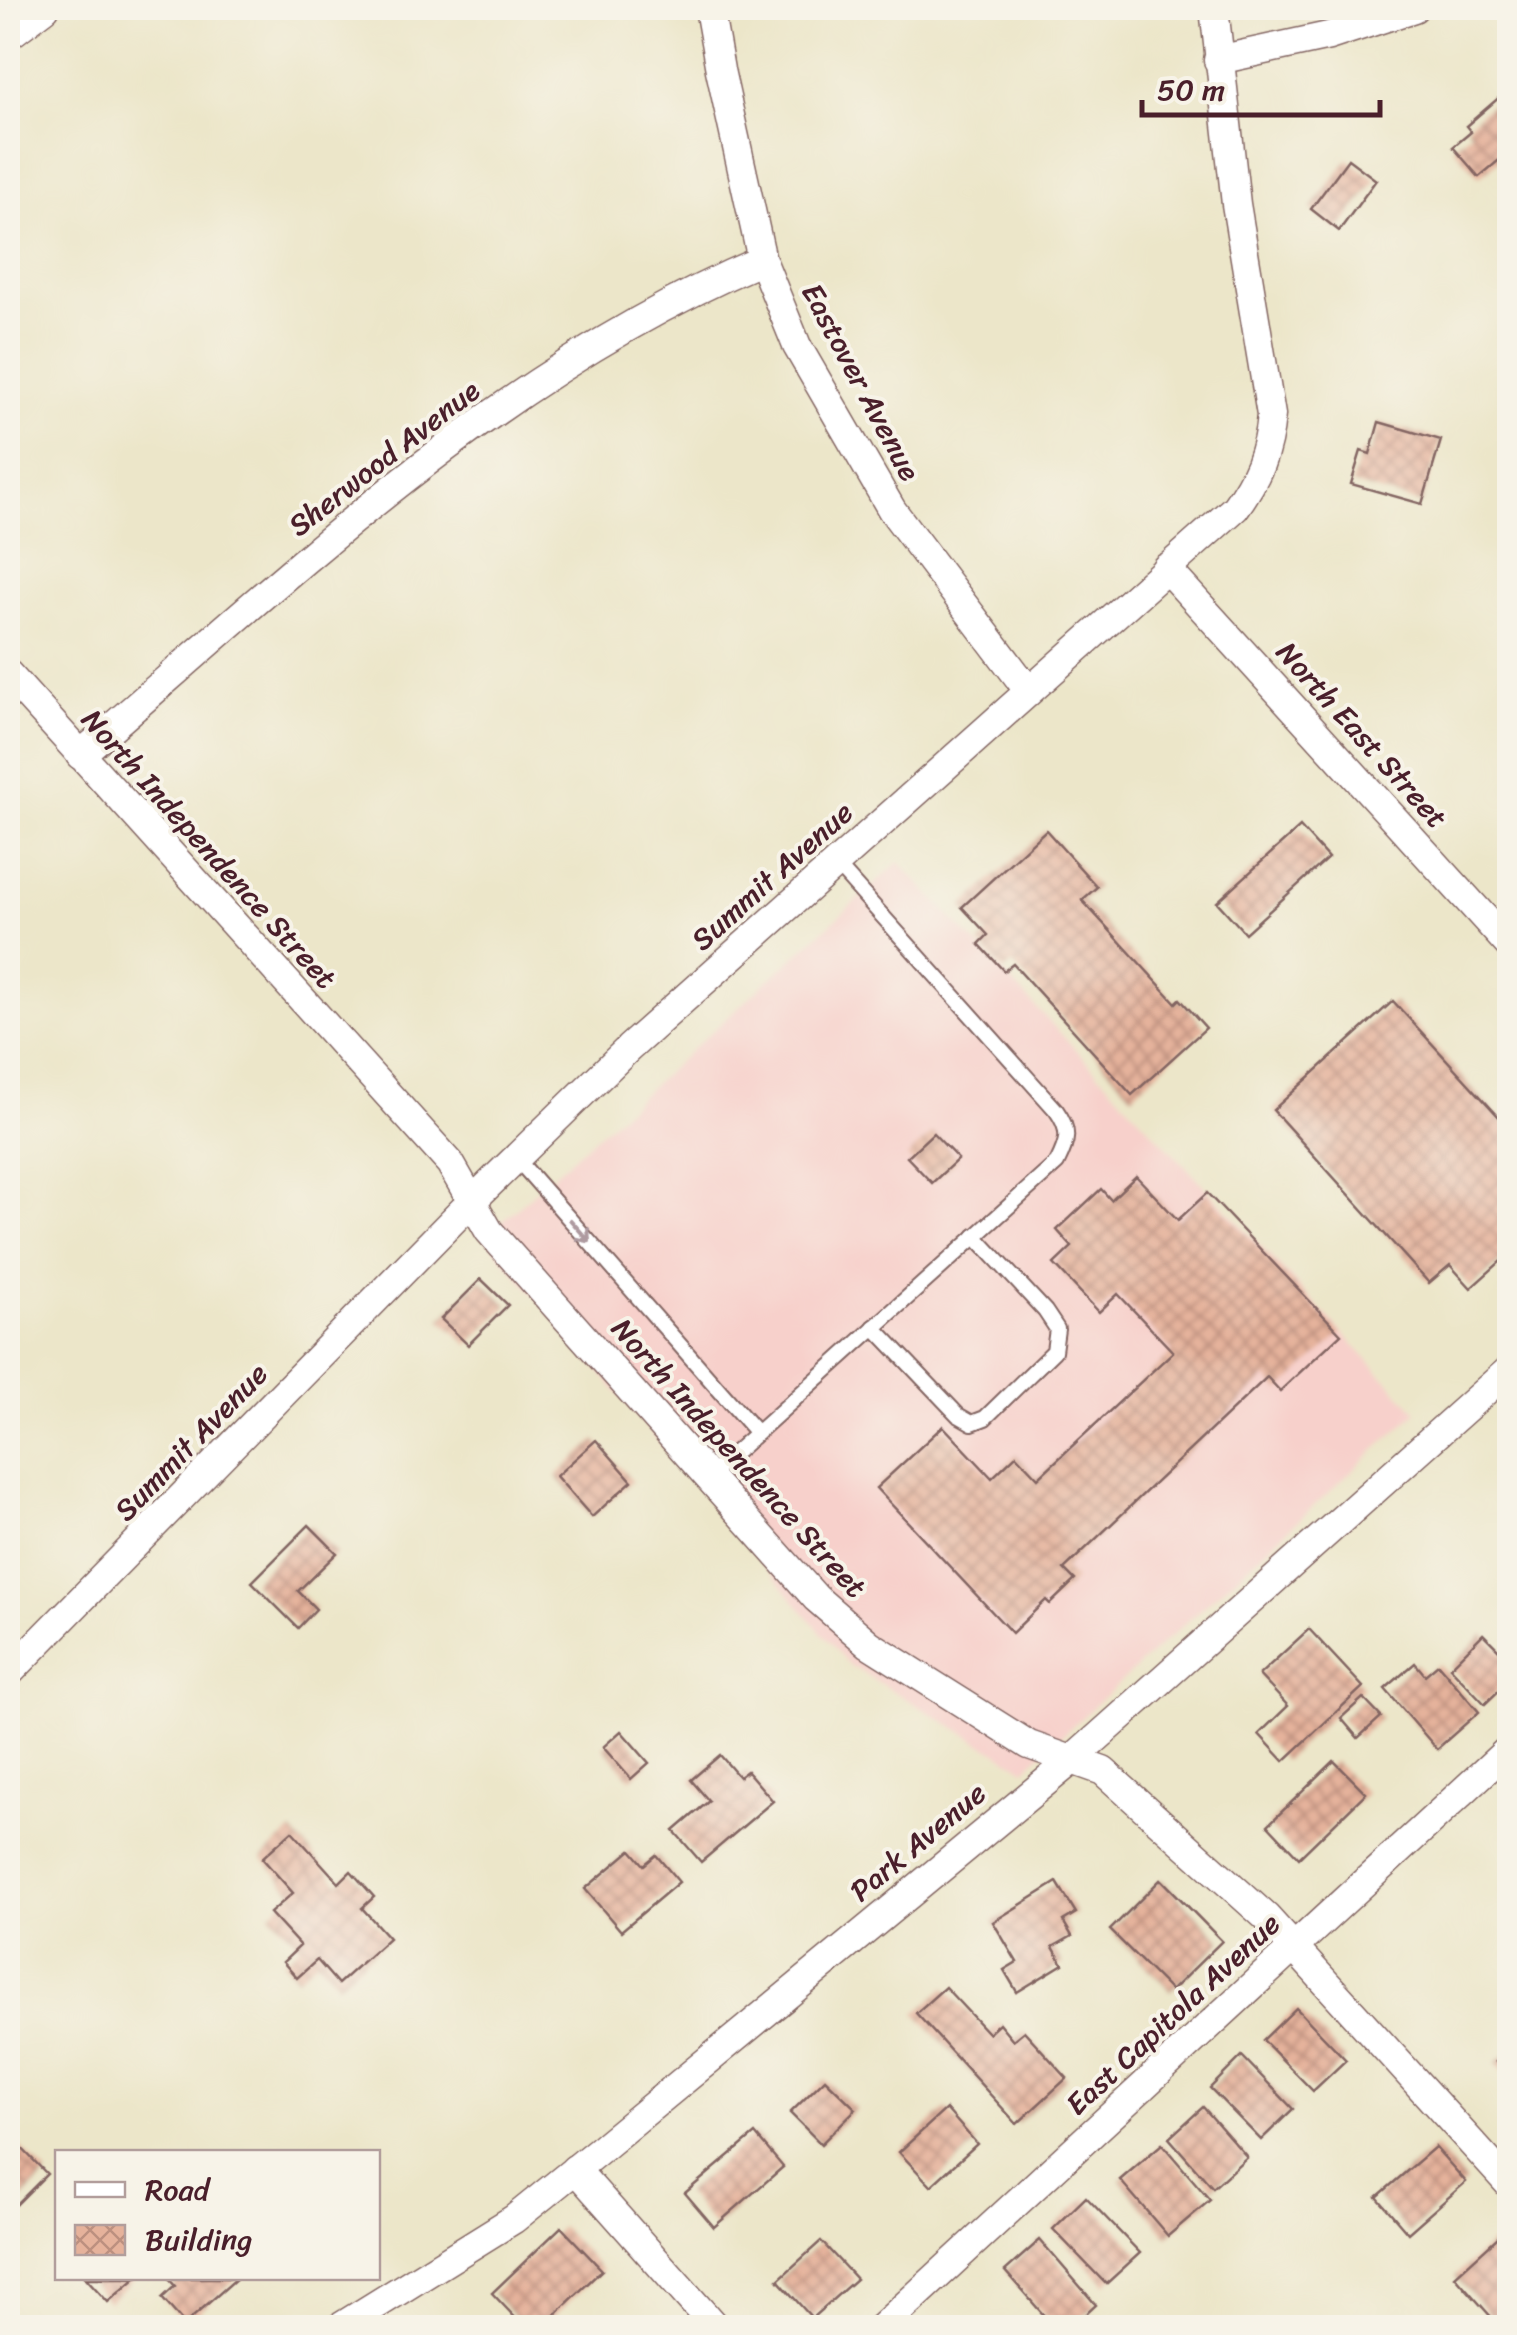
<svg xmlns="http://www.w3.org/2000/svg" width="1517" height="2335" font-family="Sriracha,sans-serif">
<style>
.built{fill:#f7d0cb}
.building{fill:url(#building-cross-hatch)}
.lines{fill:none;stroke-linecap:round;stroke-linejoin:round}
.lane-casing{stroke:#836562;stroke-width:18}
.street-casing{stroke:#836562;stroke-width:31}
.lane{stroke:#fff;stroke-width:14}
.street{stroke:#fff;stroke-width:28}
.oneway{stroke:#ae9aa0}
.labels{text-anchor:middle;dominant-baseline:central;stroke-width:8;stroke-linejoin:round;paint-order:stroke}
.street-label{font-size:30px;fill:#4a1f2b;stroke:#f7f3e8}
</style>
<defs>
<pattern id="building-cross-hatch" width="8" height="8" patternUnits="userSpaceOnUse" patternTransform="scale(2.5)"><rect width="8" height="8" fill="#e5b29b"/><path d="M0 0l8 8M0 8l8-8" fill="none" stroke="#bc907f"/></pattern>
</defs>
<rect width="100%" height="100%" fill="#f7f3e8"/>
<filter id="ink" filterUnits="userSpaceOnUse"><feTurbulence type="fractalNoise" baseFrequency=".01" numOctaves="2"/><feDisplacementMap in="SourceGraphic" scale="20" xChannelSelector="R" yChannelSelector="G"/><feConvolveMatrix kernelMatrix="1 2 1 2 8 2 1 2 1" color-interpolation-filters="sRGB"/></filter>
<filter id="wash" filterUnits="userSpaceOnUse"><feTurbulence type="fractalNoise" baseFrequency=".0048" numOctaves="4" result="noise"/><feDisplacementMap in="SourceGraphic" scale="40" xChannelSelector="R" yChannelSelector="G"/><feGaussianBlur stdDeviation="2.25" result="paint"/><feColorMatrix in="noise" values="0 0 0 0 0 0 0 0 0 0 0 0 0 0 0 0 0 1.4 0 .05"/><feComposite in="paint" operator="in"/></filter>
<g filter="url(#wash)">
<rect width="100%" height="100%" fill="#ece6c9"/>
<path class="built" d="M 899,862 L 1417,1412 L 1025,1769 L 849,1665 L 485,1237 Z"/>
<g id="blocks">
<g class="building">
<path d="M 1502,95 L 1510,104 L 1510,151 L 1479,177 L 1453,147 L 1471,132 L 1466,126 Z"/>
<path d="M 1348,159 L 1376,180 L 1339,231 L 1311,209 Z"/>
<path d="M 1379,422 L 1441,440 L 1422,504 L 1351,484 L 1361,451 L 1370,454 Z"/>
<path d="M 1300,827 L 1328,858 L 1245,933 L 1217,902 Z"/>
<path d="M 1046,830 L 1097,887 L 1082,900 L 1176,1003 L 1180,999 L 1206,1028 L 1132,1095 L 1013,964 L 1004,971 L 979,944 L 988,935 L 962,907 Z"/>
<path d="M 1393,1001 L 1510,1129 L 1510,1253 L 1471,1288 L 1450,1265 L 1429,1283 L 1273,1110 Z"/>
<path d="M 933,1133 L 958,1159 L 932,1183 L 907,1157 Z"/>
<path d="M 1136,1176 L 1178,1220 L 1207,1193 L 1341,1334 L 1280,1391 L 1267,1377 L 1064,1569 L 1075,1580 L 1050,1604 L 1046,1600 L 1012,1633 L 876,1488 L 943,1426 L 992,1478 L 1016,1455 L 1038,1478 L 1173,1352 L 1118,1294 L 1099,1312 L 1054,1264 L 1072,1247 L 1057,1230 L 1101,1189 L 1111,1200 Z"/>
<path d="M 481,1279 L 508,1305 L 468,1345 L 441,1319 Z"/>
<path d="M 596,1440 L 632,1481 L 592,1517 L 556,1476 Z"/>
<path d="M 309,1525 L 337,1553 L 298,1591 L 316,1609 L 298,1628 L 252,1582 Z"/>
<path d="M 1309,1629 L 1363,1687 L 1284,1761 L 1259,1734 L 1288,1706 L 1259,1675 Z"/>
<path d="M 1483,1634 L 1510,1661 L 1510,1680 L 1485,1704 L 1450,1667 Z"/>
<path d="M 1415,1663 L 1425,1675 L 1438,1664 L 1479,1712 L 1437,1749 L 1385,1689 Z"/>
<path d="M 1363,1698 L 1381,1717 L 1358,1738 L 1341,1718 Z"/>
<path d="M 621,1731 L 649,1763 L 631,1779 L 603,1747 Z"/>
<path d="M 720,1755 L 739,1777 L 747,1771 L 773,1801 L 701,1862 L 674,1831 L 709,1801 L 691,1780 Z"/>
<path d="M 1334,1761 L 1366,1793 L 1299,1858 L 1268,1825 Z"/>
<path d="M 292,1831 L 339,1883 L 351,1871 L 374,1897 L 362,1908 L 389,1938 L 338,1984 L 317,1960 L 297,1978 L 283,1962 L 300,1946 L 270,1913 L 293,1893 L 262,1858 Z"/>
<path d="M 631,1850 L 644,1865 L 656,1855 L 679,1882 L 621,1931 L 585,1889 Z"/>
<path d="M 1161,1879 L 1222,1941 L 1171,1991 L 1110,1930 Z"/>
<path d="M 1057,1882 L 1076,1913 L 1063,1921 L 1072,1936 L 1053,1947 L 1063,1964 L 1017,1992 L 1004,1970 L 1017,1962 L 993,1922 Z"/>
<path d="M 945,1987 L 988,2033 L 999,2023 L 1013,2040 L 1024,2031 L 1067,2078 L 1017,2124 L 916,2013 Z"/>
<path d="M 1296,2008 L 1346,2060 L 1313,2091 L 1263,2040 Z"/>
<path d="M 1510,2051 L 1510,2078 L 1496,2062 Z"/>
<path d="M 1242,2056 L 1293,2109 L 1261,2140 L 1210,2088 Z"/>
<path d="M 825,2079 L 856,2109 L 821,2144 L 790,2113 Z"/>
<path d="M 1203,2107 L 1247,2157 L 1213,2188 L 1169,2138 Z"/>
<path d="M 946,2109 L 977,2144 L 931,2186 L 899,2152 Z"/>
<path d="M 8,2134 L 47,2174 L 15,2206 L 8,2198 Z"/>
<path d="M 755,2134 L 783,2167 L 714,2227 L 685,2193 Z"/>
<path d="M 1162,2144 L 1210,2200 L 1168,2236 L 1120,2180 Z"/>
<path d="M 1435,2147 L 1466,2182 L 1408,2233 L 1377,2197 Z"/>
<path d="M 1086,2197 L 1140,2253 L 1106,2284 L 1053,2229 Z"/>
<path d="M 561,2227 L 602,2270 L 541,2328 L 525,2328 L 492,2293 Z"/>
<path d="M 1498,2237 L 1510,2251 L 1510,2328 L 1501,2328 L 1455,2276 Z"/>
<path d="M 1040,2240 L 1096,2305 L 1071,2328 L 1055,2328 L 1005,2271 Z"/>
<path d="M 821,2241 L 856,2279 L 812,2318 L 778,2280 Z"/>
<path d="M 86,2278 L 136,2278 L 108,2302 Z"/>
<path d="M 168,2278 L 237,2278 L 185,2324 L 162,2298 L 175,2286 Z"/>
</g>
</g>
</g>
<g filter="url(#ink)">
<use href="#blocks" fill-opacity="0" stroke="#836562" stroke-width="2.5"/>
<g class="lines">
<g class="lane-casing">
<g id="lane">
<path d="M 516,1158 L 757,1433"/>
<path d="M 874,1327 L 958,1415 L 972,1423 L 985,1418 L 1054,1351 L 1057,1329 L 1045,1311 L 975,1236"/>
<path d="M 708,1477 L 1057,1163 C 1068,1141 1071,1131 1056,1110 L 835,863"/>
</g>
</g>
<g class="street-casing">
<g id="street">
<path d="M 709,8 L 720,70 L 762,260 L 797,346 L 892,510 L 1028,690"/>
<path d="M 8,36 L 45,8"/>
<path d="M 1218,60 L 1329,36 L 1414,8"/>
<path d="M 1166,568 L 1510,946"/>
<path d="M 8,674 L 450,1163 L 489,1231 L 816,1598 L 869,1644 L 1029,1745 L 1103,1771 L 1266,1917 L 1510,2185"/>
<path d="M 80,755 C 292,572 501,371 762,260"/>
<path d="M 8,1674 L 472,1201 L 629,1048 L 1235,508 C 1257,478 1268,452 1271,415 L 1236,204 L 1214,8"/>
<path d="M 575,2169 L 716,2328"/>
<path d="M 339,2328 L 514,2219 L 598,2151 L 1071,1761 L 1510,1369"/>
<path d="M 881,2328 L 1510,1748"/>
</g>
</g>
<use href="#lane" class="lane"/>
<use href="#street" class="street"/>
</g>
<defs><path id="oneway-shaft" d="M-6 0H5M1.5-3L5.5 0L1.5 3" fill="none" stroke-width="1.6" stroke-linecap="round" stroke-linejoin="round" transform="scale(2.5)"/></defs>
<use class="oneway" href="#oneway-shaft" transform="translate(580 1231) rotate(49)"/>
</g>
<g class="labels">
<g class="street-label">
<text transform="translate(861 382) rotate(62)">Eastover Avenue</text>
<text transform="translate(384 458) rotate(-38)">Sherwood Avenue</text>
<text transform="translate(1362 735) rotate(48)">North East Street</text>
<text transform="translate(209 849) rotate(48)">North Independence Street</text>
<text transform="translate(772 876) rotate(-42)">Summit Avenue</text>
<text transform="translate(191 1442) rotate(-46)">Summit Avenue</text>
<text transform="translate(739 1458) rotate(48)">North Independence Street</text>
<text transform="translate(918 1842) rotate(-40)">Park Avenue</text>
<text transform="translate(1173 2014) rotate(-43)">East Capitola Avenue</text>
</g>
</g>
<rect width="1517" height="2335" fill="none" stroke="#f7f3e8" stroke-width="40"/>
<rect x="55" y="2150" width="325" height="130" fill="#f7f3e8" stroke="#b29e9c" stroke-width="2.5"/>
<rect x="75" y="2182" width="50" height="15" fill="#ffffff" stroke="#b29e9c" stroke-width="2.5"/>
<text x="145" y="2200" font-size="30" fill="#4a1f2b">Road</text>
<rect x="75" y="2225" width="50" height="30" fill="url(#building-cross-hatch)" stroke="#b29e9c" stroke-width="2.5"/>
<text x="145" y="2250" font-size="30" fill="#4a1f2b">Building</text>
<path d="M1142 100v15h238v-15" fill="none" stroke="#4a1f2b" stroke-width="5"/>
<text x="1157" y="100" font-size="30" fill="#4a1f2b" stroke="#f7f3e8" stroke-width="8" paint-order="stroke">50 m</text>
</svg>
